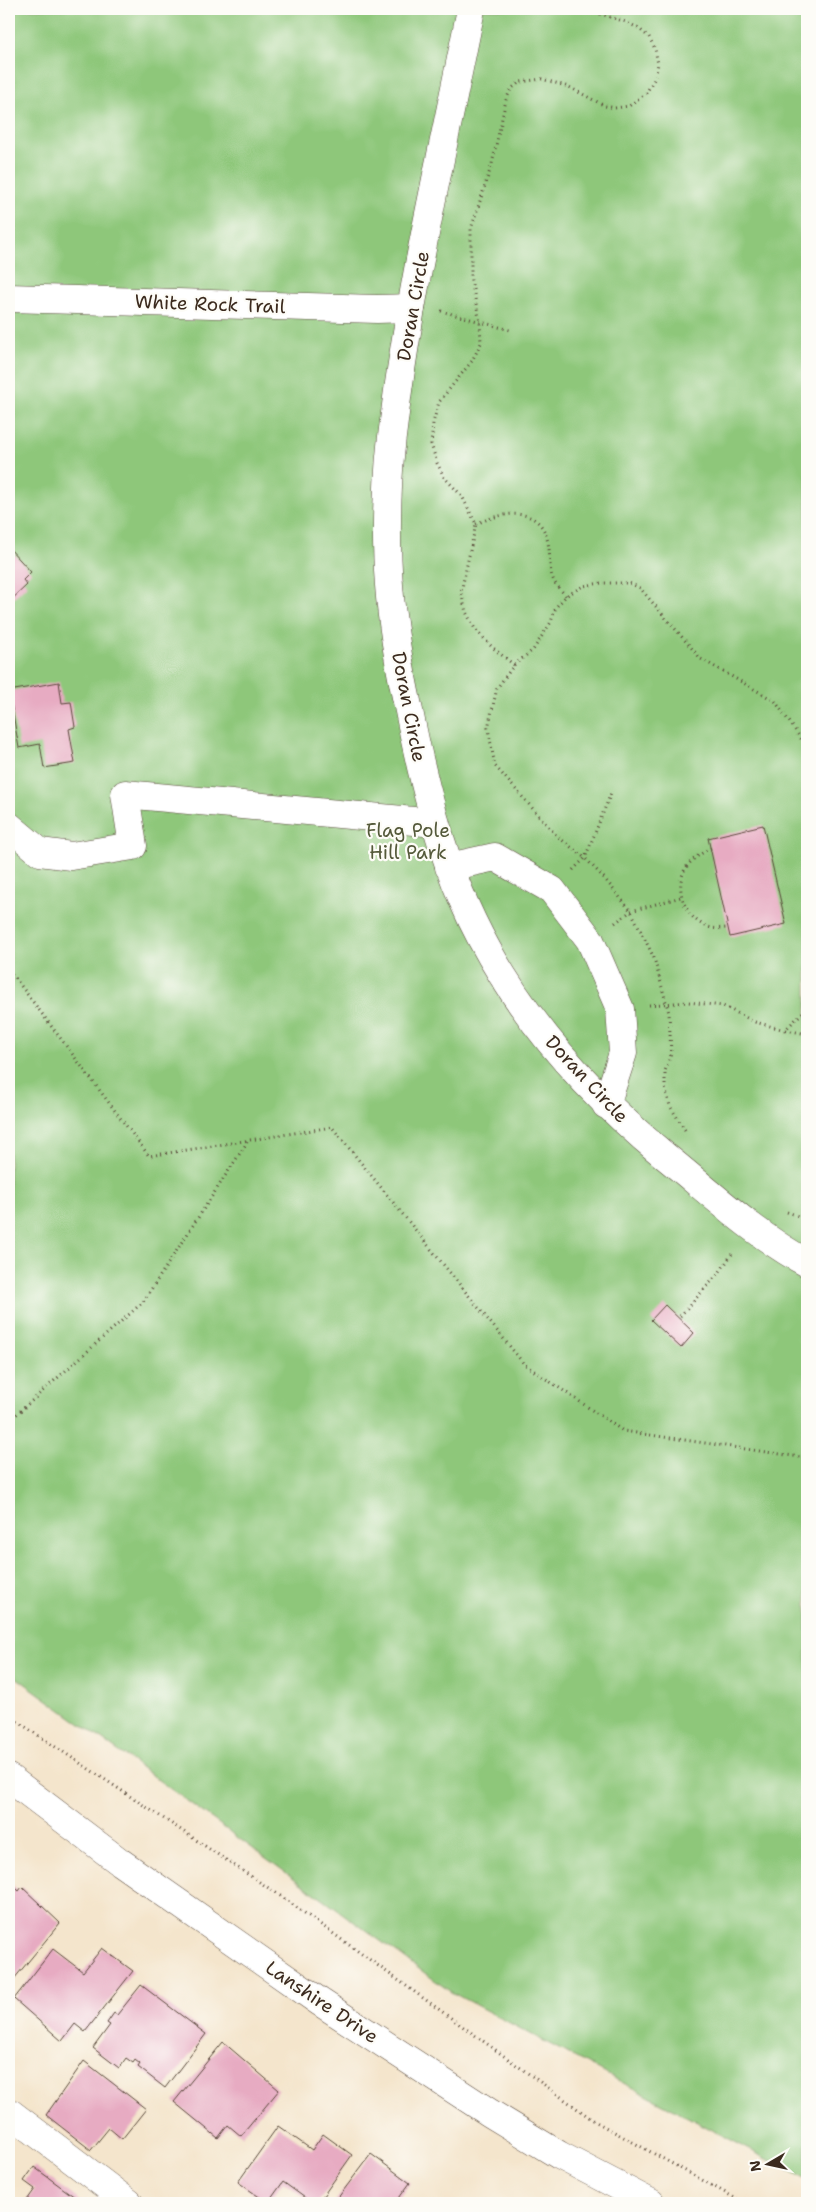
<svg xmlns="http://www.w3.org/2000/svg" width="816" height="2212" font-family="'Shantell Sans',sans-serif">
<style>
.green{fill:#8ec77a;stroke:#64784c}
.building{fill:#e7abc2}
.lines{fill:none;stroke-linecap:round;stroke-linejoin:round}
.minor-casing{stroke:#574638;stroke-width:29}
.path{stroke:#574638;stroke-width:3;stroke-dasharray:1 4;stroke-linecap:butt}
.minor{stroke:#fff;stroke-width:28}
.labels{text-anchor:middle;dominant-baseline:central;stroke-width:4.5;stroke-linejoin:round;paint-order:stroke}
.street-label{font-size:19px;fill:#3b2a1e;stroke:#fdfcf7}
.park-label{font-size:19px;fill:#54593a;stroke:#fdfcf7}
</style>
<rect width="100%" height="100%" fill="#fdfcf7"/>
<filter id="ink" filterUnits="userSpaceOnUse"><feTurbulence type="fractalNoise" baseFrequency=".02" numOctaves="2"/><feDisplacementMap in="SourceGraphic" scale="10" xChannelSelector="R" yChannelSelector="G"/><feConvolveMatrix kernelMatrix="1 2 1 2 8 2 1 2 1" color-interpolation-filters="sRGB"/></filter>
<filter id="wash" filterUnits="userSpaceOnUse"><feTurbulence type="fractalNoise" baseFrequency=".0096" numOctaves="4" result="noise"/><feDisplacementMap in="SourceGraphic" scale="20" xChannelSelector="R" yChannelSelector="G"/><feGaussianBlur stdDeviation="1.12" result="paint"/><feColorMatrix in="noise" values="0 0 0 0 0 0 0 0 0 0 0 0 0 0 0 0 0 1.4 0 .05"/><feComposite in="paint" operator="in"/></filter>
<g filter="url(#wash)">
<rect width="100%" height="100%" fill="#f4e5cc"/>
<path class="green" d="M 9,9 L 807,9 L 807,2180 L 451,1992 L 9,1672 Z"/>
<g id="blocks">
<g class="building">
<path d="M 9,548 L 31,572 L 23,580 L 27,585 L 9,602 Z"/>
<path d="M 59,682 L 62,703 L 71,702 L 75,727 L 69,729 L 75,763 L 44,768 L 40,744 L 19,748 L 9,691 Z"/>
<path d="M 763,825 L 786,924 L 730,937 L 708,838 Z"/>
<path d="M 665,1305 L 694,1333 L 681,1348 L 651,1320 Z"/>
<path d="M 9,1882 L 19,1891 L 22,1887 L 60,1923 L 9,1985 Z"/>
<path d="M 102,1948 L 133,1971 L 85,2032 L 75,2024 L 62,2041 L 14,1999 L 53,1949 L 83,1972 Z"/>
<path d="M 141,1985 L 206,2034 L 165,2088 L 138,2067 L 140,2064 L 135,2060 L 133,2063 L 126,2058 L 119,2068 L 93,2048 L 110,2025 L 107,2023 L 114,2013 L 117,2015 Z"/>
<path d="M 223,2042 L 279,2090 L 241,2136 L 228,2125 L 218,2138 L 174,2102 Z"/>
<path d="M 84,2061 L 146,2109 L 122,2139 L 109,2128 L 91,2150 L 46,2115 Z"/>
<path d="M 278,2126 L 312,2150 L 323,2134 L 352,2155 L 318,2203 L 312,2203 L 283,2182 L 268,2203 L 238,2182 Z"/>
<path d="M 371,2154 L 410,2183 L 399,2198 L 406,2203 L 334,2203 Z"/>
<path d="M 34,2167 L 83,2203 L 25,2203 L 35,2189 L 24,2181 Z"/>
</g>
</g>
</g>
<g filter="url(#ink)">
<use href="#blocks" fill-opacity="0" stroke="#574638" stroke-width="1"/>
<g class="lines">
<g class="minor-casing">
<g id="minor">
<path d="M 471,9 C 444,146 411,283 394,421 C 387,470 385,535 389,585 C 392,627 400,670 409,711 C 419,762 431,813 448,862 C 489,980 570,1078 665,1156 C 711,1193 755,1235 807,1263"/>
<path d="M 9,298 L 377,309 L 411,308"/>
<path d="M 9,826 L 40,852 L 71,856 L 133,846 L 125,794 L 435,823"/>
<path d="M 449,867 L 495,857 L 552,890 L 590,940 L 620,1009 L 623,1053 L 606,1105"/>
<path d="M 9,1778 L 120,1862 L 320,2002 L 490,2113 L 559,2155 L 651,2203"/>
<path d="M 9,2112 L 129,2203"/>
</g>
</g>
<g class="path">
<path d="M 441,311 L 510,330"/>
<path d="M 476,524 C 502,512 541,504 548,543 C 551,556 548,569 554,581 C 557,587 563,592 566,596"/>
<path d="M 514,665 L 492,647 L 475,629 L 466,612 L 461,592 L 476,524 L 462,496 L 444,477 L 437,463 L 431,444 L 433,423 L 439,402 L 472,361 L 481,343 L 480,322 L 471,280 L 471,229 L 492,164 L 506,100 L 511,89 L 520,82 L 542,79 L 569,87 L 605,106 L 615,108 L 629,106 L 646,93 L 655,78 L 658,64 L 655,49 L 649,37 L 638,28 L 626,22 L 584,9"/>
<path d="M 711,848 C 701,853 689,861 684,871 C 674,893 688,923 712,928 C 717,929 723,928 728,928"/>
<path d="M 573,870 L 585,858 L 611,793"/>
<path d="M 615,923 L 631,911 L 681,897"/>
<path d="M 9,970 L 149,1156 L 332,1127 L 524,1364 L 623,1431 L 807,1458"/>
<path d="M 649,1005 L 688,1002 L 723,1006 L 755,1022 L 785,1030 L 807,1008"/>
<path d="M 786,1030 L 807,1034"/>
<path d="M 685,1130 L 670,1106 L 665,1088 L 665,1071 L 671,1054 L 669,1013 L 654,958 L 631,911 L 604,878 L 585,858 L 557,836 L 495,766 L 488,728 L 497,688 L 514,665 L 533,650 L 551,622 L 556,607 L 566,596 L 583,586 L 601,583 L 629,583 L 640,588 L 701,659 L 775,701 L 806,746 L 807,755"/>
<path d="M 787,1212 L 807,1219"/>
<path d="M 680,1316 L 719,1273 L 734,1251"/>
<path d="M 9,1421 L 143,1302 L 248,1141"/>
<path d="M 9,1716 L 285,1899 L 596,2122 L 744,2203"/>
</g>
<use href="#minor" class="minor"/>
</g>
</g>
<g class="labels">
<g class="street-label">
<text transform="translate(210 304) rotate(2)">White Rock Trail</text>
<text transform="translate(413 306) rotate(-80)">Doran Circle</text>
<text transform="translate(409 707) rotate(79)">Doran Circle</text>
<text transform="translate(587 1079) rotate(47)">Doran Circle</text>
<text transform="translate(322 2002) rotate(34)">Lanshire Drive</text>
</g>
<g class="park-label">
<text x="408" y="830">Flag Pole<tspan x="408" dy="22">Hill Park</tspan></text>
</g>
</g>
<rect width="816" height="2212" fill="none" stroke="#fdfcf7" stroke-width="30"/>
<g transform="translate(768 2164) rotate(261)" stroke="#fdfcf7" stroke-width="4" paint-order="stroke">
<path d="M0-4L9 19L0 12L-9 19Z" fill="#3b2a1e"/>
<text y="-8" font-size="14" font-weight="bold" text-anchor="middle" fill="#3b2a1e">N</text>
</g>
</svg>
